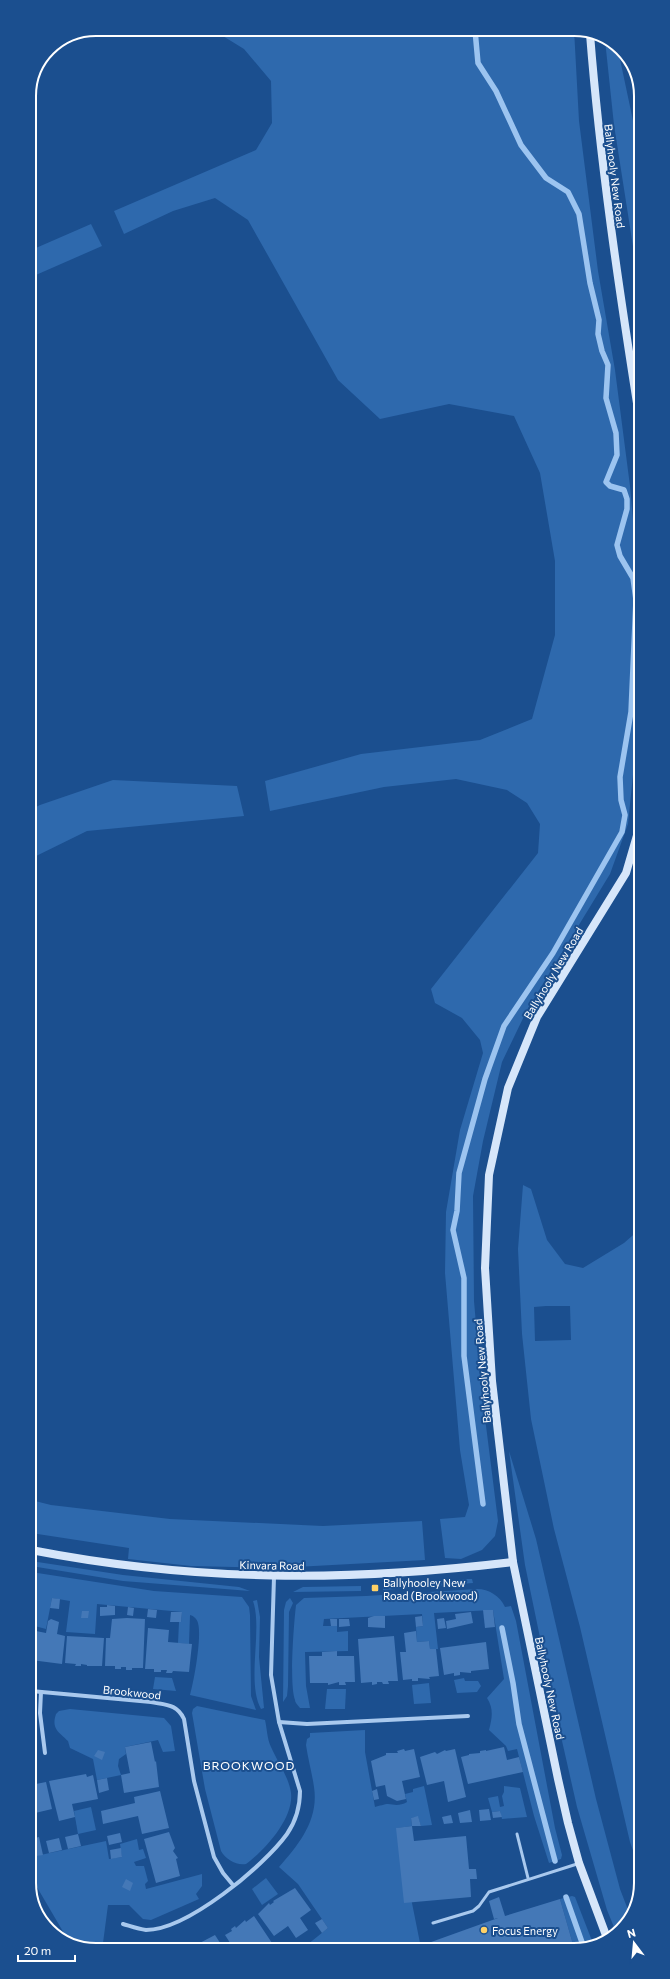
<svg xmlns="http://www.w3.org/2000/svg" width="670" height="1979" font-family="Commissioner,sans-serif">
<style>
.green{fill:#2e69ad;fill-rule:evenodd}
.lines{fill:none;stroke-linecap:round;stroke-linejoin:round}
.stream{stroke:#9cc4f0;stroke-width:5.5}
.building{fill:#4478b7}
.lane{stroke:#a9c9ee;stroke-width:3}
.street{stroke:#a9c9ee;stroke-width:4}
.secondary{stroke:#d6e6fa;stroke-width:8}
.poi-dot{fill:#ffd166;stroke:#1b4f8f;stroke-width:1.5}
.labels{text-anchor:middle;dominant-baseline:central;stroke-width:4;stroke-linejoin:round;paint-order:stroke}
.street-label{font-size:11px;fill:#fff;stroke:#1b4f8f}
.poi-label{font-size:11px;fill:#fff;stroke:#1b4f8f;text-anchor:start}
.neighbourhood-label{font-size:12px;letter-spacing:1px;fill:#fff;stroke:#1b4f8f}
.rim{fill:none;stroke:#fff;stroke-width:2}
</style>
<rect width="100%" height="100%" fill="#1b4f8f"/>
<g class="green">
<path d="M 574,29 L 579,121 L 598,271 L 615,370 L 630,486 L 639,586 L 640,706 L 628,824 L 610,874 L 527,1010 L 502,1062 L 483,1141 L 473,1196 L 474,1301 L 482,1394 L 498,1521 L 495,1536 L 482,1550 L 461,1559 L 445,1558 L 440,1519 L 465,1517 L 469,1505 L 460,1450 L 445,1273 L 446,1212 L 460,1130 L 483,1053 L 480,1040 L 462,1018 L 435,1003 L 431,989 L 538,853 L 540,824 L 527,803 L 507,790 L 456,779 L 384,787 L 270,811 L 265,781 L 361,754 L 480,740 L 532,719 L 555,635 L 555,561 L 540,473 L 514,416 L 449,404 L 380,419 L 338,380 L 248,220 L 215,198 L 173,211 L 124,234 L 114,211 L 256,150 L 272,123 L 271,81 L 244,49 L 218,33 Z"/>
<path d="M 605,40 L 617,45 L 639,149 L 639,285 L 614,125 Z"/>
<path d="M 91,224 L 102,246 L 29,278 L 29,251 Z"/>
<path d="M 113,780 L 237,786 L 244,816 L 87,831 L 30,859 L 30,810 L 40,805 Z"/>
<path d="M 523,1185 L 531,1189 L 547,1240 L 565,1264 L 583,1268 L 624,1243 L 640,1229 L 641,1873 L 630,1842 L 580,1627 L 554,1529 L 531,1419 L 522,1334 L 518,1249 ZM 546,1306 L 570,1306 L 571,1340 L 535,1341 L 534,1307 Z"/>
<path d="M 509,1451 L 536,1539 L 596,1799 L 620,1889 L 630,1915 L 627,1924 L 616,1932 L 607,1910 L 577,1807 L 555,1710 L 525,1565 Z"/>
<path d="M 31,1500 L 51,1505 L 170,1519 L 323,1526 L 422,1521 L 425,1560 L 277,1568 L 191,1566 L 128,1559 L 129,1548 L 31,1533 Z"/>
<path d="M 31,1561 L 123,1575 L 239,1587 L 250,1591 L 123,1581 L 31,1566 Z"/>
<path d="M 31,1572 L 154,1591 L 242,1597 L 249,1607 L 250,1615 L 251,1696 L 256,1710 L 190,1695 C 194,1681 202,1637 198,1623 C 197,1619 194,1616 190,1615 L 189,1644 L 178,1643 L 179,1622 L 181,1622 L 182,1612 L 97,1604 L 95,1634 L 66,1632 L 70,1601 L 52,1598 L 46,1629 L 31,1625 L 31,1605 L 33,1605 L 35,1595 L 31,1594 Z"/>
<path d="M 466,1579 L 472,1579 L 473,1583 L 383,1590 L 383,1585 Z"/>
<path d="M 361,1586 L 361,1591 L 293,1592 L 303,1587 Z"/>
<path d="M 477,1589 C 489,1589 500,1596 505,1607 L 511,1606 L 516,1621 L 555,1828 L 562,1855 L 561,1859 L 549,1863 L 534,1816 L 517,1749 L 508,1751 L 506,1746 L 489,1730 C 492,1718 494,1709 487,1698 L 504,1679 L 493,1610 L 434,1613 L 438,1649 L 430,1649 L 429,1641 L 417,1642 L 416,1627 L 423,1626 L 422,1614 L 324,1619 L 323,1626 L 337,1626 L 337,1632 L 348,1631 L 348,1651 L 305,1652 L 306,1686 L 310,1708 L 300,1708 C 298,1705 295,1703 295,1700 C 289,1684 294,1623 296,1605 L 304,1598 L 366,1596 Z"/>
<path d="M 290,1598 L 293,1603 L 289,1612 L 288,1686 L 287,1696 L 283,1702 L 284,1610 L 286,1602 Z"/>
<path d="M 257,1600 L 260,1617 L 259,1657 L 264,1708 L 261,1709 C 246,1681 263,1630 253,1601 Z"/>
<path d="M 155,1677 L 172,1678 L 176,1691 L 153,1689 Z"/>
<path d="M 464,1678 L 465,1681 L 478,1681 L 481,1686 L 477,1692 L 457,1693 L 454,1680 Z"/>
<path d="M 429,1683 L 431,1703 L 414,1704 L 412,1685 Z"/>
<path d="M 327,1689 L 346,1689 L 345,1709 L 325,1709 Z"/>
<path d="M 197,1706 L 265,1720 C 267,1728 267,1739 271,1747 C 277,1761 289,1777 291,1793 C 294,1818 265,1850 246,1864 C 237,1866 225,1859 221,1851 L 205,1789 L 192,1713 L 193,1709 Z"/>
<path d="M 70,1709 L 164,1718 L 171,1726 L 175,1751 L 163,1752 L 158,1740 L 125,1747 L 126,1754 L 119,1759 L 118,1766 L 121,1775 L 97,1780 L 93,1759 L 70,1748 L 68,1741 C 59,1732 51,1729 56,1714 L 59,1711 Z"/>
<path d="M 365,1730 L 365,1752 L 375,1807 C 379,1806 385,1804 388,1804 C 395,1805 400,1806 407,1802 L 405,1794 L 413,1792 L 413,1789 L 424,1786 L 432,1825 L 421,1826 L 418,1817 L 411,1818 L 412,1826 L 397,1828 L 421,1948 L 302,1949 L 328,1928 L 298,1884 L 279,1867 C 299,1844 319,1820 314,1787 C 312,1773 308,1759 306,1745 L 307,1739 L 310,1737 L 310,1733 Z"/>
<path d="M 504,1786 L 520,1788 L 527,1817 L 502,1819 L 500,1811 L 492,1812 L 488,1798 L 498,1796 L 500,1807 L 504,1806 L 502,1796 L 504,1792 Z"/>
<path d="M 91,1807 L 96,1830 L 78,1834 L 74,1811 Z"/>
<path d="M 137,1839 L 139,1850 L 143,1849 L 146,1858 L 134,1862 L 136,1866 L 144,1866 L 148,1881 L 145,1884 L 146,1889 L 202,1874 L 202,1886 L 196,1894 L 199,1899 L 151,1920 L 143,1919 L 129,1905 L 108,1905 L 103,1943 L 95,1943 L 85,1947 L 68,1940 L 31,1877 L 31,1857 L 106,1841 L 109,1859 L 122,1857 L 120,1844 Z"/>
<path d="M 266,1878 L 278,1894 L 262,1905 L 252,1889 Z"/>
<path d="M 572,1896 L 575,1897 L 594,1946 L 591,1948 L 574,1948 L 560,1899 Z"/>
</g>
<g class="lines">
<g class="stream">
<path d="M 475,30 L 478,63 L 496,91 L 521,145 L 546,178 L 568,192 L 579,214 L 590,283 L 599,320 L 598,334 L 602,351 L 608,365 L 606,398 L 616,433 L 617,455 L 606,482 L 610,486 L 624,490 L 627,499 L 627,509 L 617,545 L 620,556 L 633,578 L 636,600 L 631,712 L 620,777 L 621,800 L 625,815 L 622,832 L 553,953 L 504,1026 L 485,1079 L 459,1173 L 457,1211 L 453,1230 L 464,1278 L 464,1356 L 483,1504"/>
<path d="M 502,1628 L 513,1683 L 519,1724 L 555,1861"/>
<path d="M 566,1897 L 584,1948"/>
</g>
</g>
<g class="building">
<path d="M 52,1598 L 60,1599 L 59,1609 L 50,1608 Z"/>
<path d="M 107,1605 L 115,1606 L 115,1615 L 100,1616 L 100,1607 L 107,1607 Z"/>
<path d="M 128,1607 L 134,1608 L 133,1616 L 127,1615 Z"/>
<path d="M 148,1609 L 157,1610 L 156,1618 L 147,1617 Z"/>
<path d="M 483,1610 L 493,1610 L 495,1627 L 485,1628 Z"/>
<path d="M 82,1611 L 89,1611 L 88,1618 L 81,1618 Z"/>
<path d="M 171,1612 L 182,1612 L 181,1622 L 170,1622 Z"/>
<path d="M 471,1612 L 473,1623 L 447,1629 L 446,1621 L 456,1619 L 455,1614 Z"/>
<path d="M 374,1616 L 385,1616 L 385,1628 L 368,1627 L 368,1618 Z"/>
<path d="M 422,1616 L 423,1626 L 416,1627 L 415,1617 Z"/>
<path d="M 127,1618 L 145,1619 L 143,1668 L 132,1668 L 132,1670 L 126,1670 L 126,1667 L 121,1667 L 121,1669 L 115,1669 L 115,1666 L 105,1666 L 106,1638 L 110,1638 L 112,1619 Z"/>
<path d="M 444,1618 L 446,1628 L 438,1629 L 437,1619 Z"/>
<path d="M 51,1619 L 59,1622 L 57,1634 L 65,1636 L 62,1664 L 31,1660 L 31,1630 L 46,1633 L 48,1621 Z"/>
<path d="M 330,1619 L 337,1619 L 337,1626 L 331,1626 Z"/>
<path d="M 339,1619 L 349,1619 L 350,1626 L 339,1627 Z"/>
<path d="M 148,1628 L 169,1630 L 168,1642 L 192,1644 L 189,1672 L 173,1671 L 172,1673 L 166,1673 L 167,1670 L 161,1670 L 161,1672 L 154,1672 L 154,1669 L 145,1669 Z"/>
<path d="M 416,1631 L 417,1642 L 429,1641 L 430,1649 L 436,1649 L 439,1676 L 429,1677 L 430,1679 L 418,1678 L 418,1681 L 412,1681 L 412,1679 L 403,1680 L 400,1652 L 406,1652 L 404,1633 Z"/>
<path d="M 67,1636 L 104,1638 L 102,1666 L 87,1666 L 87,1665 L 81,1664 L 81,1666 L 75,1666 L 76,1664 L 65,1663 Z"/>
<path d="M 394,1636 L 398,1681 L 388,1681 L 389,1684 L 383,1684 L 382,1682 L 377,1682 L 377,1684 L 372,1685 L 372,1682 L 361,1683 L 358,1639 Z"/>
<path d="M 486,1642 L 489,1669 L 471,1671 L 471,1673 L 460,1672 L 460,1675 L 454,1676 L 454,1673 L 444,1675 L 440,1648 Z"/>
<path d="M 337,1651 L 337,1656 L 354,1656 L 355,1682 L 345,1682 L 346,1685 L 339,1685 L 339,1682 L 328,1685 L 328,1683 L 310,1683 L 309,1656 L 322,1656 L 322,1652 Z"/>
<path d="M 151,1742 L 155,1762 L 156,1761 L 159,1787 L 124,1793 L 121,1775 L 130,1773 L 125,1747 Z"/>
<path d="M 504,1747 L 507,1760 L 519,1757 L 523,1772 L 468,1784 L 461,1757 L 469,1755 L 469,1754 L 480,1753 L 480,1751 L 486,1750 L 486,1751 Z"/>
<path d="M 404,1749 L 405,1751 L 414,1749 L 420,1777 L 402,1781 L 406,1799 L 397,1801 L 387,1796 L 385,1785 L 376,1787 L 371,1761 L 386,1755 L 386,1753 L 398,1753 L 397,1751 Z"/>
<path d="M 455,1749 L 466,1797 L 448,1802 L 444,1781 L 427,1785 L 420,1757 L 435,1752 L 437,1754 L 445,1750 L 446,1751 Z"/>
<path d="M 98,1750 L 105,1752 L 102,1760 L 94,1756 Z"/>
<path d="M 86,1774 L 87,1777 L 93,1775 L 98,1799 L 72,1804 L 75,1817 L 59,1821 L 49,1781 Z"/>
<path d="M 107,1778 L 109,1790 L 99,1793 L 97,1780 Z"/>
<path d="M 46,1782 L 52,1809 L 31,1814 L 31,1785 Z"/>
<path d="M 377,1789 L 379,1799 L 374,1800 L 372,1791 Z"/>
<path d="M 160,1791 L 169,1828 L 142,1834 L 138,1816 L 103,1824 L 101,1811 L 135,1803 L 134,1797 Z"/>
<path d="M 489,1809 L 491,1820 L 480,1821 L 479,1810 Z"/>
<path d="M 470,1810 L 472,1822 L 460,1823 L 458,1813 Z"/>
<path d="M 500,1811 L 502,1817 L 493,1818 L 492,1812 Z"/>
<path d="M 451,1815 L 453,1823 L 444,1824 L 442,1817 Z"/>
<path d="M 418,1816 L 421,1826 L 412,1826 L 414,1841 L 466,1836 L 469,1869 L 476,1869 L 477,1879 L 470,1879 L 471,1897 L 404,1903 L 396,1828 L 412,1826 L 411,1818 Z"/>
<path d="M 169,1832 L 175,1848 L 173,1851 L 178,1858 L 176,1859 L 180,1876 L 156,1883 L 144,1839 Z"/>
<path d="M 120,1833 L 122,1842 L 109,1845 L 107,1836 Z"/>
<path d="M 78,1834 L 81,1846 L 68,1849 L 65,1837 Z"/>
<path d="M 39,1837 L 43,1855 L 31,1857 L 31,1839 Z"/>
<path d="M 59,1838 L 62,1850 L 49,1853 L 46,1841 Z"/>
<path d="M 121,1848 L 122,1857 L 111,1859 L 110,1850 Z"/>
<path d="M 126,1879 L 133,1883 L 130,1891 L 122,1887 Z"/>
<path d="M 295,1888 L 311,1910 L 300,1918 L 308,1930 L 296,1938 L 288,1926 L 274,1936 L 258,1914 L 269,1903 L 270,1905 L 274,1902 L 273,1901 Z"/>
<path d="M 499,1897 L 505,1916 L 560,1899 L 574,1948 L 421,1948 L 420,1946 L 498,1918 L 494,1919 L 489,1901 Z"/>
<path d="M 254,1916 L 276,1949 L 234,1949 L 225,1935 L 232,1931 L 231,1929 L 235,1926 L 236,1928 L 245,1920 L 246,1922 Z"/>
<path d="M 322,1919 L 328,1928 L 322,1933 L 315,1923 Z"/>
<path d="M 215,1935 L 224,1949 L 193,1949 L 192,1947 Z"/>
</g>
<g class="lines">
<g class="lane">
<path d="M 517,1834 L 528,1878"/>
<path d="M 433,1923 L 473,1911 L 479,1906 L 489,1892 L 577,1864"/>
</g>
<g class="street">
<path d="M 31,1691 L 151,1702 C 166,1705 177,1704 184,1719 L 194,1781 L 214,1857 L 223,1873 L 233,1885"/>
<path d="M 41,1692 L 40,1713 L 45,1753"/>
<path d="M 279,1722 L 307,1724 L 468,1716"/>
<path d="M 123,1924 C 130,1926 138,1929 146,1930 C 187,1930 264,1866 287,1834 C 296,1821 300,1807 300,1791 L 279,1722 L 271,1675 L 274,1577"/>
</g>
<g class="secondary">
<path d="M 590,34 C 600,162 619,289 639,416"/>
<path d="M 31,1550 C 195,1582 348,1582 513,1562"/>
<path d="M 607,1938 L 579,1863 L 568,1823 L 558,1779 L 513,1562 L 492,1381 L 485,1268 L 489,1175 L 508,1088 L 537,1017 L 626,873 L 640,825"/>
</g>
</g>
<g class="poi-dot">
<rect x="371" y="1584" width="8" height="8" rx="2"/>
<circle cx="484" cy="1930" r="4"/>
</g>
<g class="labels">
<g class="street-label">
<text transform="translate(615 176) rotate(83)">Ballyhooly New Road</text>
<text transform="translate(553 973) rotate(-59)">Ballyhooly New Road</text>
<text transform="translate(482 1371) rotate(-95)">Ballyhooly New Road</text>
<text transform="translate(272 1565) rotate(1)">Kinvara Road</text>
<text transform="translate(550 1688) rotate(78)">Ballyhooly New Road</text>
<text transform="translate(132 1692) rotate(6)">Brookwood</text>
</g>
<g class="poi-label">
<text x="383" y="1582">Ballyhooley New<tspan x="383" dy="13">Road (Brookwood)</tspan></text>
<text x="492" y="1930">Focus Energy</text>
</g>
<g class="neighbourhood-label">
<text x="249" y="1765">BROOKWOOD</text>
</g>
</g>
<path d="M0 0H670V1979H0ZM96 36H574A60 60 0 0 1 634 96V1883A60 60 0 0 1 574 1943H96A60 60 0 0 1 36 1883V96A60 60 0 0 1 96 36Z" fill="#1b4f8f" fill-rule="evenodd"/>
<path class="rim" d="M96 36H574A60 60 0 0 1 634 96V1883A60 60 0 0 1 574 1943H96A60 60 0 0 1 36 1883V96A60 60 0 0 1 96 36Z"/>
<g transform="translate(634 1943) rotate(344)" stroke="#1b4f8f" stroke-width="3" paint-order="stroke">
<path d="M0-3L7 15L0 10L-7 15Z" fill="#ffffff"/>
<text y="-6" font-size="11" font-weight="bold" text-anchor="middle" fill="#ffffff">N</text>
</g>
<path d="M18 1955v6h57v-6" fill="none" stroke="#ffffff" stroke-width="2"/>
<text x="24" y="1955" font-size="12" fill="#ffffff" stroke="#1b4f8f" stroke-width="3" paint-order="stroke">20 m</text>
</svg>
